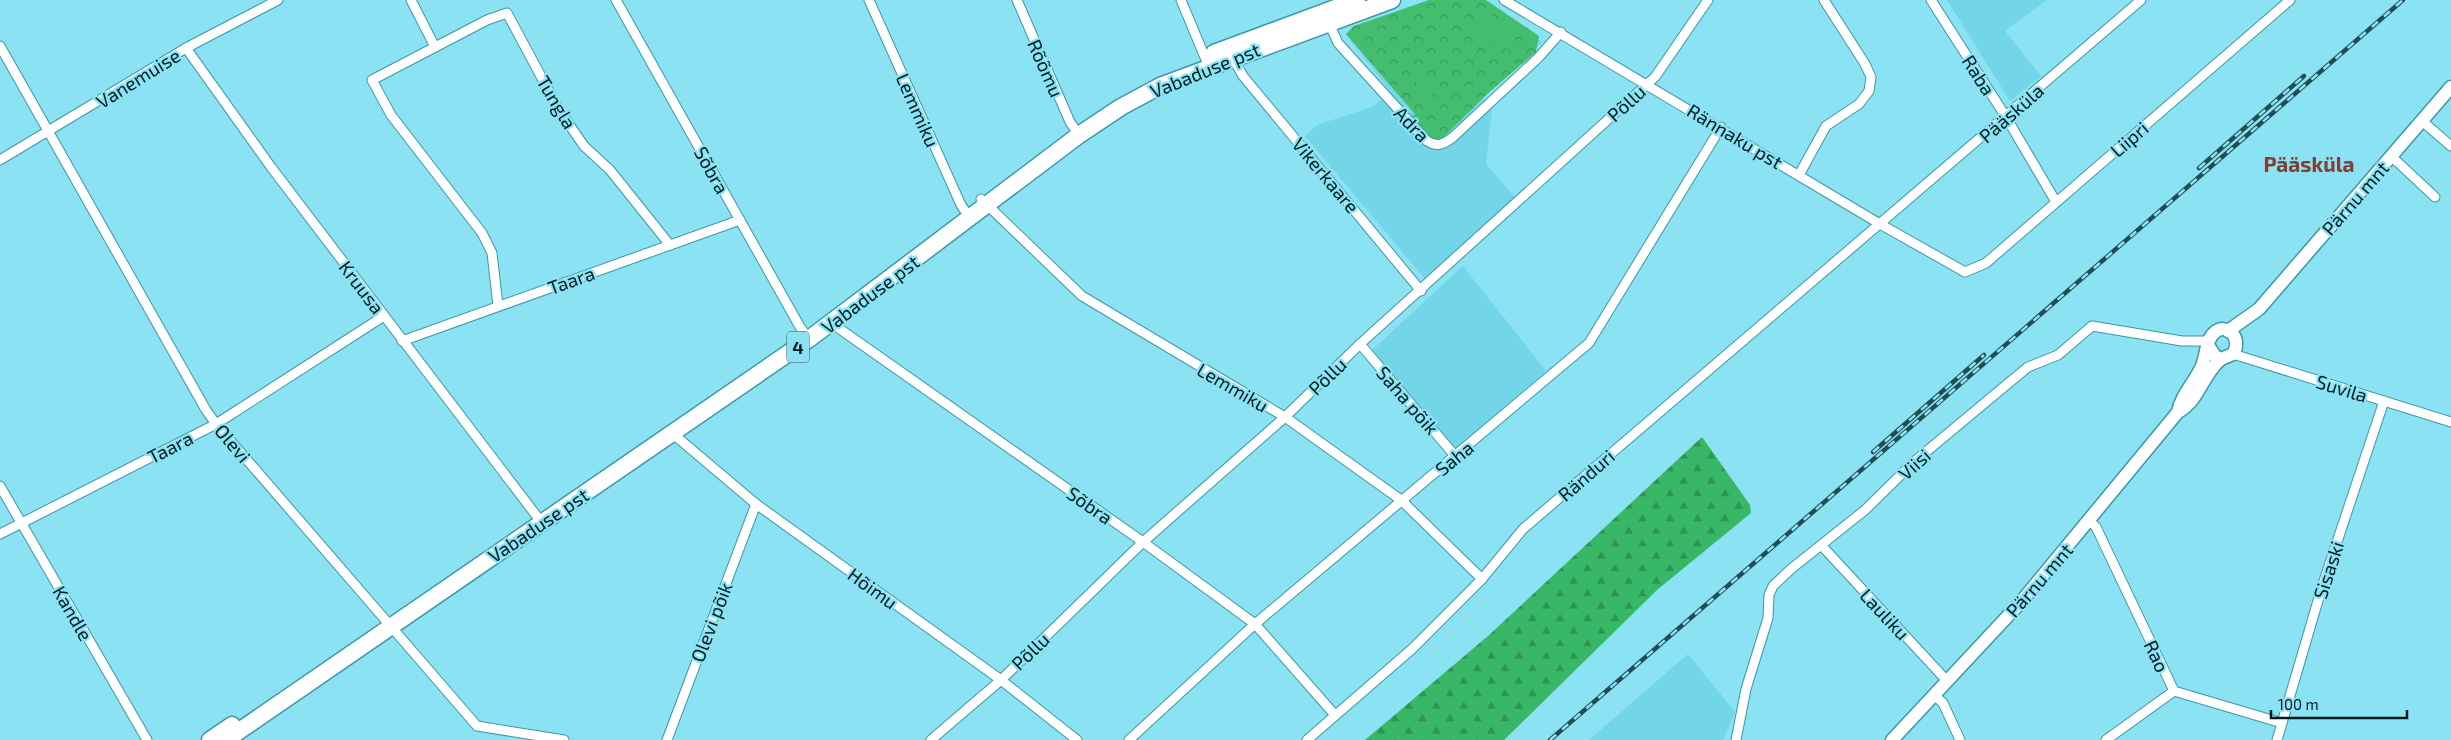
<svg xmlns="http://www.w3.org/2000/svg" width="2451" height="740" font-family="'Exo 2',sans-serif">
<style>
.built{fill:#73d5e8}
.forest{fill:url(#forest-firs)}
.park{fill:url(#park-crowns)}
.garden{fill:#43be6e}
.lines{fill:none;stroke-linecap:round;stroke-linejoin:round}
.street-casing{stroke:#3c97a7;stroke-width:11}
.secondary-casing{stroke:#3c97a7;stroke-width:15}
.highway-casing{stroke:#3c97a7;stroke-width:19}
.street{stroke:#fff;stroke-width:9}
.secondary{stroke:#fff;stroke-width:12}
.highway{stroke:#fff;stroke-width:16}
.rail-casing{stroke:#224d55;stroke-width:4.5}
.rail{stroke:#8ae2f3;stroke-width:2.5;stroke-dasharray:8;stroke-linecap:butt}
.labels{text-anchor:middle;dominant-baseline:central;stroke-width:4.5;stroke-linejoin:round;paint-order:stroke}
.shield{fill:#8ae2f3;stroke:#2a5861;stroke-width:1}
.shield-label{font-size:18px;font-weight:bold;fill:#011d22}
.street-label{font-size:19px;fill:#011d22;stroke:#8ae2f3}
.quarter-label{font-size:21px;font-weight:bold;fill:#843d31;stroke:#8ae2f3}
</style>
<defs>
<pattern id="forest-firs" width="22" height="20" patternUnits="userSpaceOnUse" patternTransform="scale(1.25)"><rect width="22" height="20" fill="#38b766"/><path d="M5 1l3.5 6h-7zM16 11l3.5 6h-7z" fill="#2d9454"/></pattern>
<pattern id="park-crowns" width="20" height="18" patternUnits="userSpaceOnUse" patternTransform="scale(1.25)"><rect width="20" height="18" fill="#43be6e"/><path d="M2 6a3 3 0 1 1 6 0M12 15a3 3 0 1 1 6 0" fill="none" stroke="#369a5a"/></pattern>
</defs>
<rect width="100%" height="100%" fill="#8ae2f3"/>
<g class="built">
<path d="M 1449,0 L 1473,0 L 1542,42 L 1482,97 L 1492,108 L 1486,164 L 1515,197 L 1425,279 L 1305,136 L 1317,125 L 1372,107 L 1391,92 L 1346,35 Z"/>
<path d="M 1947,0 L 2047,0 L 2005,31 L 2041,76 L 2010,101 Z"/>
<path d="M 1463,266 L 1546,371 L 1456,449 L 1371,351 Z"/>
<path d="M 1688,654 L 1735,712 L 1723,740 L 1589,740 Z"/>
</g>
<path class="forest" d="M 1702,437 L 1750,505 L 1751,513 L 1657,590 L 1504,740 L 1365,740 L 1488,636 Z"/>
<path class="park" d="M 1429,0 L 1486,0 L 1539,36 L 1536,52 L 1486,95 L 1440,141 L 1431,140 L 1410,119 L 1415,114 L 1346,34 L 1354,26 Z"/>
<g class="garden">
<path d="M 1482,9 L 1519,32 L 1508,50 L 1471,28 Z"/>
<path d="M 1424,71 L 1438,90 L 1428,98 L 1414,79 Z"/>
</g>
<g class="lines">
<g class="street-casing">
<g id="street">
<path d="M 411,0 L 435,47"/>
<path d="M 616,0 L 800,327 L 809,339"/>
<path d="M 869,0 L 961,205 L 970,218"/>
<path d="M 1017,0 L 1070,122 L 1079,135"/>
<path d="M 1181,0 L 1209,67"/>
<path d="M 1504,0 L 1880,224 L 1965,272 L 1986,263 L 2290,0"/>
<path d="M 1931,0 L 2006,117 L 2056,202"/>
<path d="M 1328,21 L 1338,43 L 1427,141 C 1437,147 1442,145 1452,138 L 1538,58 L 1561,32"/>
<path d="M 0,46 L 206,410 L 216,424 L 477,726 L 564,740"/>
<path d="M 186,48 L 271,167 L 542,523"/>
<path d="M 1233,58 L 1243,76 L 1421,291"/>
<path d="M 2422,121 L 2451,146"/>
<path d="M 2391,156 L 2435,197"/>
<path d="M 0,160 L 186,48 L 278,0"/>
<path d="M 1799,175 L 1826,126 L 1859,104 L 1869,91 L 1871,77 L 1865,64 L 1824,0"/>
<path d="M 981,199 L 1082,296 L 1285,417 L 1401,500 L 1482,579"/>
<path d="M 498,306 L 492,253 L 482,233 L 391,115 L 372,80 L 487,20 L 507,13 L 559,110 L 584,146 L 610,170 L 670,245"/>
<path d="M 830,319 L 837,327 L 1143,542 L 1255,624 L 1335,715"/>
<path d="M 402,341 L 740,220"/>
<path d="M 1360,344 L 1456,457"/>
<path d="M 2233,354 L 2451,422"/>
<path d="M 672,433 L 756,504 L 1001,680 L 1077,740"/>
<path d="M 0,486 L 147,740"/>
<path d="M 2090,521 L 2096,527 L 2174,691 L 2282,723"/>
<path d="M 0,534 L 216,424 L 384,316"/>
<path d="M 1822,546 L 1948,682"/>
<path d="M 1935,696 L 1943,703 L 1960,740"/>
<path d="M 667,740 L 756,504"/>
<path d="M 931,740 L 1001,680 L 1143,542 L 1285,417 L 1360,344 L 1655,77 L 1708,0"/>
<path d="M 1129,740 L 1255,624 L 1589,343 L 1721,127"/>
<path d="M 1307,740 L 1412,649 L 1482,579 L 1523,529 L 2141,0"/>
<path d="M 1736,740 L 1746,689 L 1768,618 L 1769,595 L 1773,586 L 1791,569 L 1865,510 L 1915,461 L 2005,386 L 2028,367 L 2058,355 L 2092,326 L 2182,341 L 2209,341"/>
<path d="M 2106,740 L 2174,691"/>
<path d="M 2277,740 L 2322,587 L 2384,401"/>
</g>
</g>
<g class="secondary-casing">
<g id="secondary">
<path d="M 2228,331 L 2259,309 L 2451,87"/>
<path d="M 2178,412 C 2181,395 2195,382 2202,366 C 2206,356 2206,340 2214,333 C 2227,321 2243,339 2233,354 L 2221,359 L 2215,356 L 2208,345"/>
<path d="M 1892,740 L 2021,602 L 2178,412 C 2200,400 2203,373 2221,359"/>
</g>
</g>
<g class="highway-casing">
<g id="highway">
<path d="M 1214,53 L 1357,0"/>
<path d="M 210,740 L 232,725"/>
<path d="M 226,740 L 809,339 L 1079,135 L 1121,107 L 1160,86 L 1392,0"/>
</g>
</g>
<use href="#street" class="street"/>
<use href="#secondary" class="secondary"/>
<use href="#highway" class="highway"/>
<g class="rail-casing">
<g id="rail">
<path d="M 2199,168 L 2304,76"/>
<path d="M 1873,452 L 1984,355"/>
<path d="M 1550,740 L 2403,0"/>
</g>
</g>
<use href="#rail" class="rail"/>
</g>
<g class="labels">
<rect class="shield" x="787" y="331.5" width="22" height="31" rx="4"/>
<g class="shield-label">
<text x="798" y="347">4</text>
</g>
<g class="street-label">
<text transform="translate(1046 68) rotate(66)">Rõõmu</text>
<text transform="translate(1205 70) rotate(-22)">Vabaduse pst</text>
<text transform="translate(1979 75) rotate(57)">Raba</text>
<text transform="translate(138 78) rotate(-32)">Vanemuise</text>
<text transform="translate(557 102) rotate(59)">Tungla</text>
<text transform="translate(1626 103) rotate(-42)">Põllu</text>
<text transform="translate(918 110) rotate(66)">Lemmiku</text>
<text transform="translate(2011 113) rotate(-41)">Pääsküla</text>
<text transform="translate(1412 124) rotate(46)">Adra</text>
<text transform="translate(1735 136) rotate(31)">Rännaku pst</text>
<text transform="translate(2129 139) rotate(-41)">Liipri</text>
<text transform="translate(712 170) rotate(61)">Sõbra</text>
<text transform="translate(1326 175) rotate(50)">Vikerkaare</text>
<text transform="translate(2355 198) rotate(-49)">Pärnu mnt</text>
<text transform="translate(571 280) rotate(-20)">Taara</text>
<text transform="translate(362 287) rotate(53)">Kruusa</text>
<text transform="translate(870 294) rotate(-37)">Vabaduse pst</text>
<text transform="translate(1327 376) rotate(-44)">Põllu</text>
<text transform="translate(1233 387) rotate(30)">Lemmiku</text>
<text transform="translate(2342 388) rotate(17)">Suvila</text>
<text transform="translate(1408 400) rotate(49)">Saha põik</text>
<text transform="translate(233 443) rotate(50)">Olevi</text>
<text transform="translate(170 447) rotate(-27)">Taara</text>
<text transform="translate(1454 458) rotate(-39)">Saha</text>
<text transform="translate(1914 464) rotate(-42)">Viisi</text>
<text transform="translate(1586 475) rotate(-41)">Ränduri</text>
<text transform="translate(1090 505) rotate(35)">Sõbra</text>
<text transform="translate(538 525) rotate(-34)">Vabaduse pst</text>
<text transform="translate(2328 570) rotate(-72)">Sisaski</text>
<text transform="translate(2039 580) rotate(-49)">Pärnu mnt</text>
<text transform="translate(873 588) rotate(36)">Hõimu</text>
<text transform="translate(73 613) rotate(60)">Kandle</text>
<text transform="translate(1885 614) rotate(47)">Lauliku</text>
<text transform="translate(711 622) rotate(-69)">Olevi põik</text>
<text transform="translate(1030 651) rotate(-44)">Põllu</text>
<text transform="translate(2157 656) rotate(65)">Rao</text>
</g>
<g class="quarter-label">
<text x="2309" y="163">Pääsküla</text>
</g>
</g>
<path d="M2271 710v8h136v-8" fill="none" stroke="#011d22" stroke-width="2.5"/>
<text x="2278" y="710" font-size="15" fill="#011d22" stroke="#8ae2f3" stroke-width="4" paint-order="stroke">100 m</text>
</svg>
